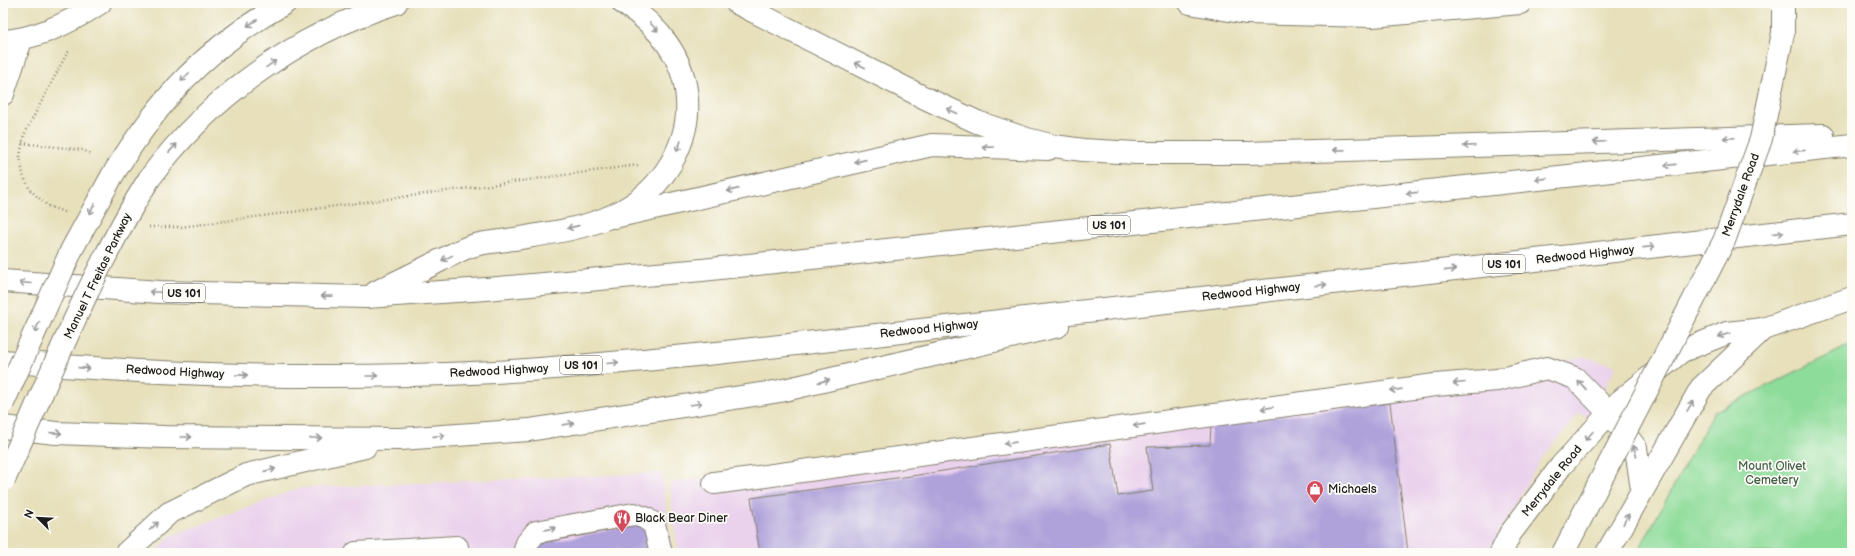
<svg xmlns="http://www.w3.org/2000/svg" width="1855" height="556" font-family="'Balsamiq Sans',sans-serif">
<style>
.built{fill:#ead1ec}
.green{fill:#8edc9a;stroke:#557c5b}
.building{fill:#afa2da}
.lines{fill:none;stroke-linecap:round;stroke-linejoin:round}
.minor-casing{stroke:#827e6c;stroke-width:24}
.major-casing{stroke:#827e6c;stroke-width:24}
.highway-casing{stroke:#827e6c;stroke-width:24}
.path{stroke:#827e6c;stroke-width:2.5;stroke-dasharray:1 3;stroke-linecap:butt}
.minor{stroke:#fff;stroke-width:22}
.major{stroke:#fff;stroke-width:22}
.highway{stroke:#fff;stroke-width:22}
.minor-bridge-casing{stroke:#827e6c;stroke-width:24;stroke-linecap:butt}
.major-bridge-casing{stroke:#827e6c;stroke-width:24;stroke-linecap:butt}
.minor-bridge{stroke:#fff;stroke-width:22}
.major-bridge{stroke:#fff;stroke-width:22}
.oneway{stroke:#999}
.labels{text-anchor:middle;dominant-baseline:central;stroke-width:3.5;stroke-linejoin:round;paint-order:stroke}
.shield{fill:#fdfcf7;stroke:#605f5e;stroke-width:1}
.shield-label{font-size:11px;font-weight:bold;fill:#1c1c1c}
.street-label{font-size:12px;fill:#1c1c1c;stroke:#fdfcf7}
.park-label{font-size:12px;fill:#445f48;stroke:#fdfcf7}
.poi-label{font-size:12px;fill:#1c1c1c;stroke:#fdfcf7;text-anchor:start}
</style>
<rect width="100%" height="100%" fill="#fdfcf7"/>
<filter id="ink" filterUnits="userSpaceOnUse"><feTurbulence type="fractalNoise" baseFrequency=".025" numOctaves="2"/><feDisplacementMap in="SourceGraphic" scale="8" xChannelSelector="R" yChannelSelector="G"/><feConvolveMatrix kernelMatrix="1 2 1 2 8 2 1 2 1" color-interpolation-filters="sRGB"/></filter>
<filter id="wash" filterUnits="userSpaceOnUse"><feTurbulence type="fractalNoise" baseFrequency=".012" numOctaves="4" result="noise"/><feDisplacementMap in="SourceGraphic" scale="16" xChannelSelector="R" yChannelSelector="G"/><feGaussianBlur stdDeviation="0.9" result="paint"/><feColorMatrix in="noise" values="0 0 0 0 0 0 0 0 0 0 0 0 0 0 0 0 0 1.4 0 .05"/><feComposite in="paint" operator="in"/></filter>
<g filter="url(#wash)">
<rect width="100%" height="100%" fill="#e7e0bb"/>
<g class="built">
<path d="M 1585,357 L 1616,366 L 1590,418 L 1579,413 L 1541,459 L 1488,553 L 678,553 L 669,483 Z"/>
<path d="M 662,473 L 672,553 L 155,553 L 170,536 L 300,488 Z"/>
</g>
<path class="green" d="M 1852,344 L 1852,553 L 1637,553 L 1714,412 Z"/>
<g id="blocks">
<g class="building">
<path d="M 1390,403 L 1408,553 L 760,553 L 751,498 L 918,475 L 1110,444 L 1118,496 L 1153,491 L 1147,447 L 1210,445 L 1211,426 L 1219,424 Z"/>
<path d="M 649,523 L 655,553 L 538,553 L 536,544 Z"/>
</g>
</g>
</g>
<g filter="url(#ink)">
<use href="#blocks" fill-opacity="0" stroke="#827e6c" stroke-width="1"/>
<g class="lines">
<g class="minor-casing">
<g id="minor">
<path d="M 1190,3 L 1246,13 L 1372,16 L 1520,3"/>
<path d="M 1783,33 L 1783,3"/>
<path d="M 3,41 C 38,39 71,22 100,3"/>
<path d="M 614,217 L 932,145 L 1048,149"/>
<path d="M 714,483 L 1435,385 L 1497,380 L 1547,368 L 1575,378 L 1609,413 L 1636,448 L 1642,490"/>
<path d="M 356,553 L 457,547 L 458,553"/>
<path d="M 524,553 L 527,543 L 536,532 L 634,514 L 645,518 L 654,524 L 661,553"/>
<path d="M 1501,553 L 1510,534 L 1561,466 L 1620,401 L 1682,351 L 1727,333 L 1763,329 L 1852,298"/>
<path d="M 1607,553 L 1701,388 L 1763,329"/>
</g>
</g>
<g class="major-casing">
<g id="major">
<path d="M 112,176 C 160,98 205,48 285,3"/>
<path d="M 149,179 C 210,96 298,34 396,3"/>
</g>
</g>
<g class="highway-casing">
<g id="highway">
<path d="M 737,3 L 923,97 L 977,122 L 1027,139 L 1054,146 L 1083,150 L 1136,153 L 1248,153 L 1823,135"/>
<path d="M 3,94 L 21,40"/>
<path d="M 3,281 L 160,292 L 366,297 L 486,289 L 702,270 L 1852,145"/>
<path d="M 376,292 C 398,281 420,271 441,260 C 451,256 461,249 472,246 C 483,242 496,242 507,240 C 567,230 629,226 666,171 C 680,151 689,125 687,100 C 685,58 658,25 623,3"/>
<path d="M 3,361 C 166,376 331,380 495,372 C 569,368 643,360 717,353 L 1852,224"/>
<path d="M 3,427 L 56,433 L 165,437 L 400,439 L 529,430 L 780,391 L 1058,326"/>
<path d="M 126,553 L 169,513 L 246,475 L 365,447"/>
</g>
</g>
<g class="path">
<path d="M 22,143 L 83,150 L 90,154"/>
<path d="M 64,212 L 48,206 L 30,190 L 23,175 L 20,156 L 24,135 L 67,53 L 71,50"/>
<path d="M 149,227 L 181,227 L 638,165"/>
</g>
<use href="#minor" class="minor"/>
<use href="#major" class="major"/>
<use href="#highway" class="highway"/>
<g class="minor-bridge-casing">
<path id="minor-bridge" d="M 1563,553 L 1724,241 L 1761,139 L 1783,33"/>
</g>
<g class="major-bridge-casing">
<g id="major-bridge">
<path d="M 3,403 L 72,249 L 112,176"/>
<path d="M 4,480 C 49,379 90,273 149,179"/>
</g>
</g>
<use href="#minor-bridge" class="minor-bridge"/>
<use href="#major-bridge" class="major-bridge"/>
</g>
<defs><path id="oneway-shaft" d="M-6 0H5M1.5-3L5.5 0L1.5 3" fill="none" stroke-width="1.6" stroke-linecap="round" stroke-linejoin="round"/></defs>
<g class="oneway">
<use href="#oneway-shaft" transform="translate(252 23) rotate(147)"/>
<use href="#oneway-shaft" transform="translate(654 27) rotate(46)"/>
<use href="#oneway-shaft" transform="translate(271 64) rotate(-35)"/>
<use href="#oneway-shaft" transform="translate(860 65) rotate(-153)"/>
<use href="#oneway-shaft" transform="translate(185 77) rotate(135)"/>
<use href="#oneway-shaft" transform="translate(952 111) rotate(-156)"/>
<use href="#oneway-shaft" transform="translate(1729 138) rotate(178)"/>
<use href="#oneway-shaft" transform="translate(1599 142) rotate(178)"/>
<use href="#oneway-shaft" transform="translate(679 146) rotate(111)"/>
<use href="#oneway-shaft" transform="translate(1469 146) rotate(178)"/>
<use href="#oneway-shaft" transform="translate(988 147) rotate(-178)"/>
<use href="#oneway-shaft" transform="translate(173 148) rotate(-47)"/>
<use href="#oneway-shaft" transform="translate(1339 150) rotate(178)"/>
<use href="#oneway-shaft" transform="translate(1799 151) rotate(174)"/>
<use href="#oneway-shaft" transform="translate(860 161) rotate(167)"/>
<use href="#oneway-shaft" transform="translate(1670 165) rotate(174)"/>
<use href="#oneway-shaft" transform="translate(1541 179) rotate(174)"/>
<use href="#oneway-shaft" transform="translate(733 190) rotate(167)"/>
<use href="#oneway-shaft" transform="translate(1412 193) rotate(174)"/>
<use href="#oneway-shaft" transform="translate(92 209) rotate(118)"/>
<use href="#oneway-shaft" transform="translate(573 227) rotate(167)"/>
<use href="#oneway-shaft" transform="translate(1778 233) rotate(-6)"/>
<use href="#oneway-shaft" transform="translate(1649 247) rotate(-6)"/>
<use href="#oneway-shaft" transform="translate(447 258) rotate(154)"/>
<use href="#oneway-shaft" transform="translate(1450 270) rotate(-6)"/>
<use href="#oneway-shaft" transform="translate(25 283) rotate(-175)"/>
<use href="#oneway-shaft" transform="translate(1321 285) rotate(-6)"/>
<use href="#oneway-shaft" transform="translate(155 292) rotate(-177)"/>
<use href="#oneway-shaft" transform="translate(327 296) rotate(-179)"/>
<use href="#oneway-shaft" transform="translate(37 327) rotate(114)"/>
<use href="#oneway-shaft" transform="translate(1724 335) rotate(162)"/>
<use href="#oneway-shaft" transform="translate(613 363) rotate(-5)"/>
<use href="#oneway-shaft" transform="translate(84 368) rotate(4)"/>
<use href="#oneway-shaft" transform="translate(242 375) rotate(1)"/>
<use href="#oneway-shaft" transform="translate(372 376)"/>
<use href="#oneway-shaft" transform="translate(824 381) rotate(-13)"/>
<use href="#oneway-shaft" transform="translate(1459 383) rotate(175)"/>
<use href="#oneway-shaft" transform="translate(1582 385) rotate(-134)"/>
<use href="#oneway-shaft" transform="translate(1396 390) rotate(172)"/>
<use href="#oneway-shaft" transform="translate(696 404) rotate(-9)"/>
<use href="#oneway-shaft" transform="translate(1690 406) rotate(-60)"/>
<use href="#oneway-shaft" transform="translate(1267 408) rotate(172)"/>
<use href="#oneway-shaft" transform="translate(568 424) rotate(-9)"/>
<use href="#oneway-shaft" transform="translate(1139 425) rotate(172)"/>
<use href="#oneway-shaft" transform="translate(56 433) rotate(4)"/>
<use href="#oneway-shaft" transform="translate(439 436) rotate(-4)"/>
<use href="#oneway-shaft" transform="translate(1589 436) rotate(132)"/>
<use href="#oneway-shaft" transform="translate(186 437)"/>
<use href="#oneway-shaft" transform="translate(316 438)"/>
<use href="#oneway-shaft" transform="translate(1010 443) rotate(172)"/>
<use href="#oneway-shaft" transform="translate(1635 451) rotate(-106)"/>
<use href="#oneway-shaft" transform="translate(270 470) rotate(-13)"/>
<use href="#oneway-shaft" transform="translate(1626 519) rotate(-61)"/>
<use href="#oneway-shaft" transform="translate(154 526) rotate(-43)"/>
<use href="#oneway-shaft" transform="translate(550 529) rotate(-10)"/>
</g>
</g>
<defs>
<g id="shop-pin" transform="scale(0.9)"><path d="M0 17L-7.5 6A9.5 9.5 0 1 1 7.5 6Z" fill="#d1495b" stroke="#fdfcf7"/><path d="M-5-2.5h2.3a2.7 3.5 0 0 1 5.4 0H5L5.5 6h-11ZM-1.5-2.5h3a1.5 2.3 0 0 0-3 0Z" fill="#fff"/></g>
<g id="restaurant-pin" transform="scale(0.9)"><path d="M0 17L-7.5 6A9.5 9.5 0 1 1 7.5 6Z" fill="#d1495b" stroke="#fdfcf7"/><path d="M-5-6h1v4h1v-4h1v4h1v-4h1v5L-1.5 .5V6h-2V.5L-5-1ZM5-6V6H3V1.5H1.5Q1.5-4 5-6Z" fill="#fff"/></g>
</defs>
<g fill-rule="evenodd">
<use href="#shop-pin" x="1315" y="489"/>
<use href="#restaurant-pin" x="622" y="518"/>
</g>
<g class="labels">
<g class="shield">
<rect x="1088" y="216" width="42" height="18" rx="3"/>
<rect x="1483" y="255" width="42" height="18" rx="3"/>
<rect x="163" y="284" width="42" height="18" rx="3"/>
<rect x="560" y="356" width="42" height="18" rx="3"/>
</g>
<g class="shield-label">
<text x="1109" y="225">US 101</text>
<text x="1504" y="264">US 101</text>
<text x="184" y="293">US 101</text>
<text x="581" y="365">US 101</text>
</g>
<g class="street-label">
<text transform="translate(1741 195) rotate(-70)">Merrydale Road</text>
<text transform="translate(1585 255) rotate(-6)">Redwood Highway</text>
<text transform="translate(98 276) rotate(-64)">Manuel T Freitas Parkway</text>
<text transform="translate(1251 292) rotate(-6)">Redwood Highway</text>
<text transform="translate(929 329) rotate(-6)">Redwood Highway</text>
<text transform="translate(499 371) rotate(-3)">Redwood Highway</text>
<text transform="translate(175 372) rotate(3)">Redwood Highway</text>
<text transform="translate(1552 481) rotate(-51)">Merrydale Road</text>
</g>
<g class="park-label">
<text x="1772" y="466">Mount Olivet<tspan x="1772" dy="14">Cemetery</tspan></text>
</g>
<g class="poi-label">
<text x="1328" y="489">Michaels</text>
<text x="635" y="518">Black Bear Diner</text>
</g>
</g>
<rect width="1855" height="556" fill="none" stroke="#fdfcf7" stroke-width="16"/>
<g transform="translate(38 518) rotate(294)" stroke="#fdfcf7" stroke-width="3" paint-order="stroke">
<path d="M0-3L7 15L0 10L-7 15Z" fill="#1c1c1c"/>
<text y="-6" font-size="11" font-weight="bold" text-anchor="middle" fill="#1c1c1c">N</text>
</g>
</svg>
